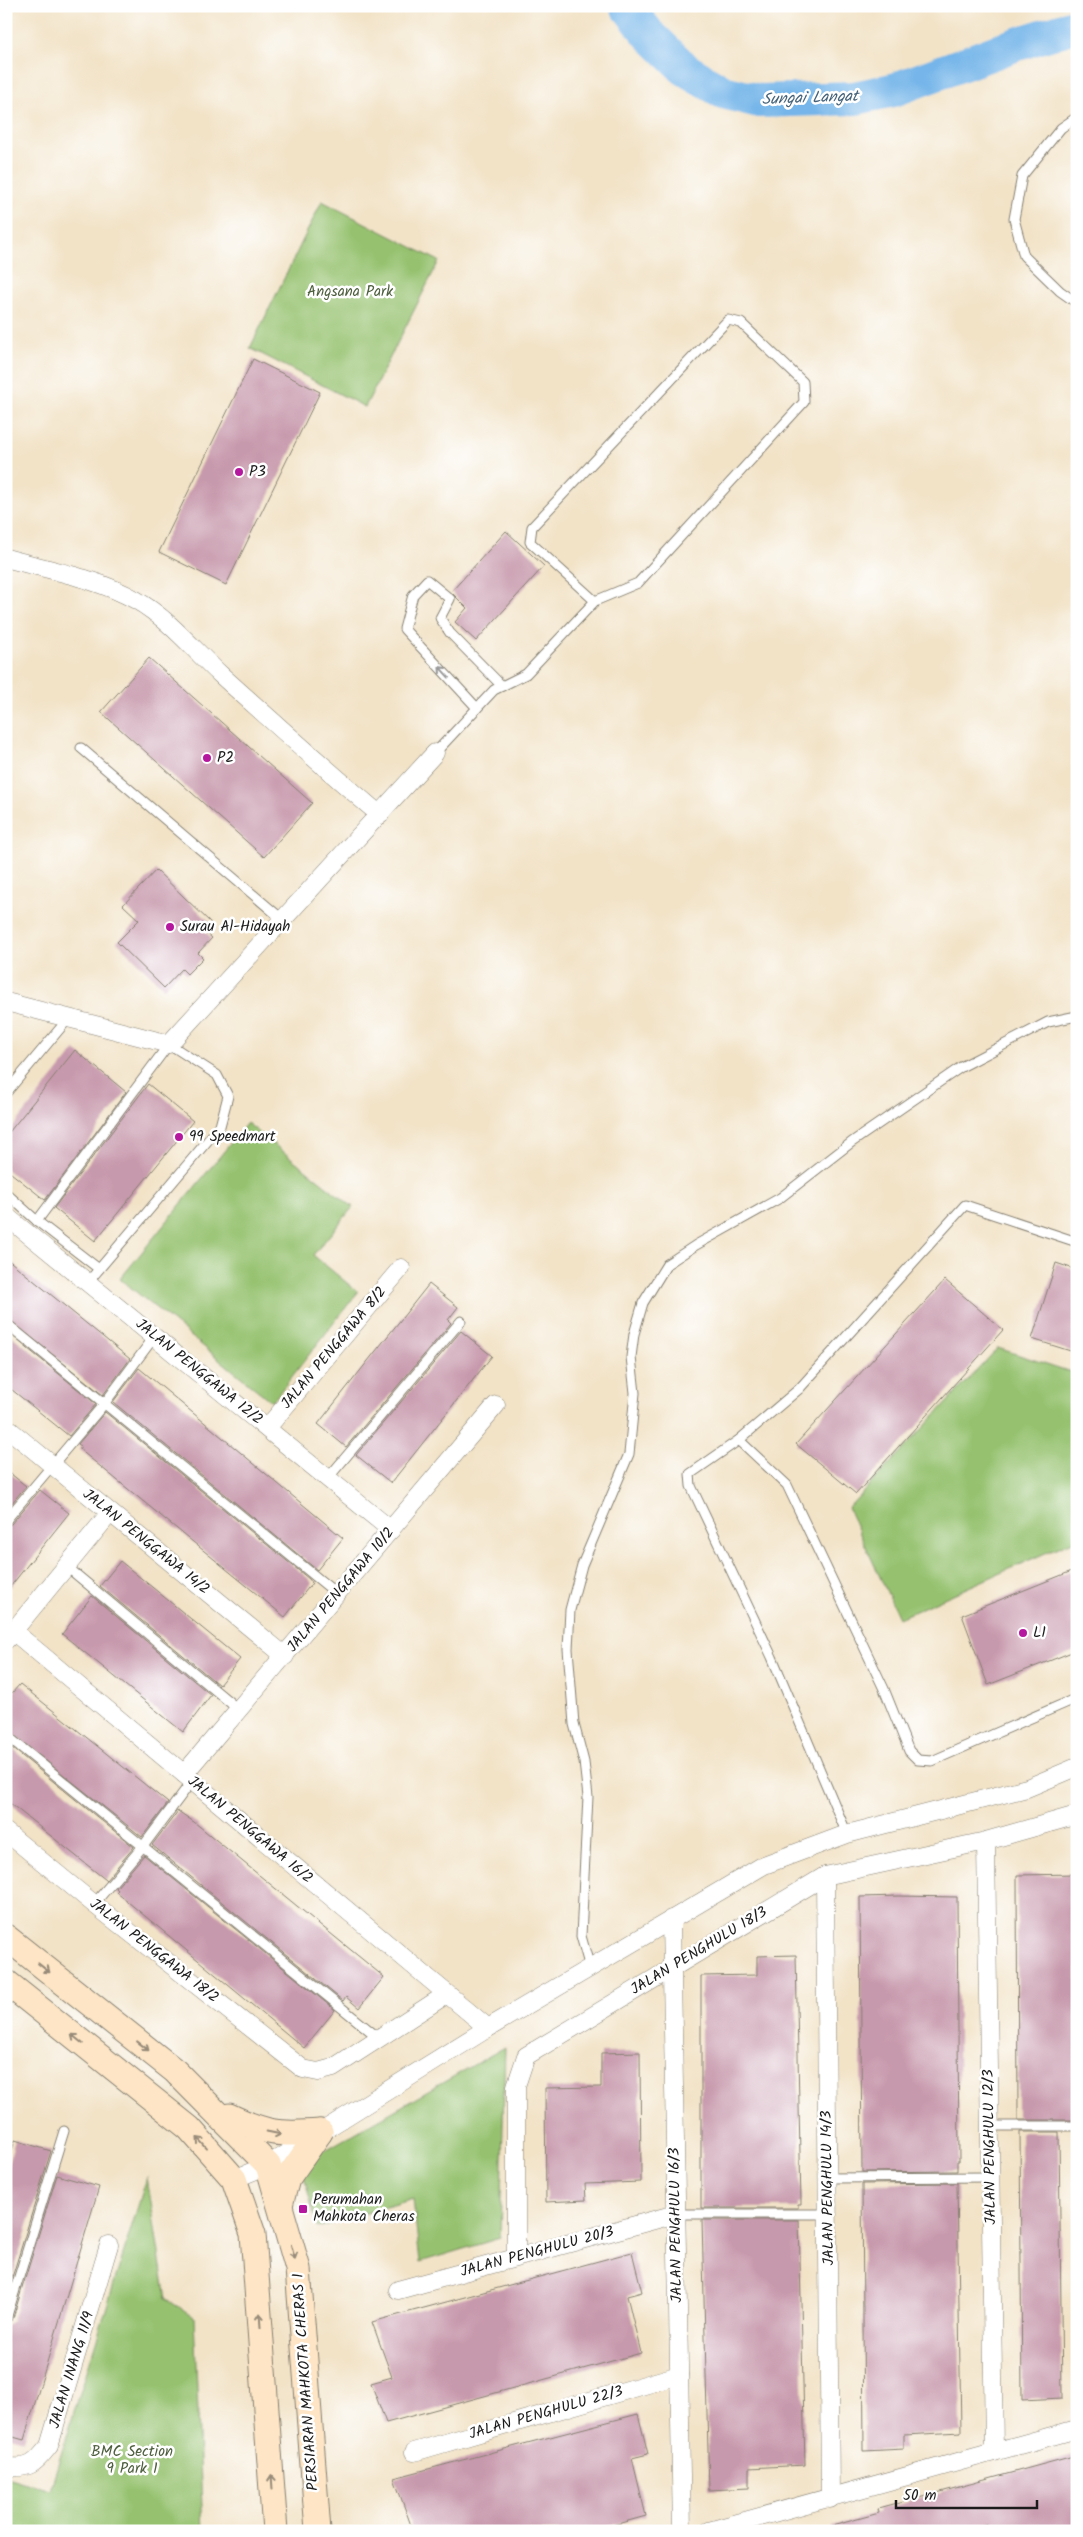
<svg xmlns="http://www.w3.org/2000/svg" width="1083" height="2537" font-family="Kalam,sans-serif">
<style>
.green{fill:#96c26f;stroke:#596f46}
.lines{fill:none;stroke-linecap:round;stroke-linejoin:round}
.river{stroke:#74b5e9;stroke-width:34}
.building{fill:#c799ac}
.service-casing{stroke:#878072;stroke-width:11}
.minor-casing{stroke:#878072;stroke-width:19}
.secondary-casing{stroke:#878072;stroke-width:27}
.service{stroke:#fff;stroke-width:9}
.minor{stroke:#fff;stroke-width:18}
.secondary{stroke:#fde5c5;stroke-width:25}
.oneway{stroke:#999}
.oneway2{stroke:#988b79}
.poi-dot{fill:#b5179e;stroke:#fff;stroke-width:2}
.labels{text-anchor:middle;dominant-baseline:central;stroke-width:5;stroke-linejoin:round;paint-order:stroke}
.park-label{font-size:15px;fill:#4d5e3d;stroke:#fff}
.poi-label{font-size:15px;fill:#1c1c1c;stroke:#fff;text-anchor:start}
.street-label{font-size:15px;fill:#1c1c1c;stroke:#fff}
.water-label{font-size:16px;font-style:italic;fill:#446178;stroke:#fff}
</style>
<rect width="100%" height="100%" fill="#fff"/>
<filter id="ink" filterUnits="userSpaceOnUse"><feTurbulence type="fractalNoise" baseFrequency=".02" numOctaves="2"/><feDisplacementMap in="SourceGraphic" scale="10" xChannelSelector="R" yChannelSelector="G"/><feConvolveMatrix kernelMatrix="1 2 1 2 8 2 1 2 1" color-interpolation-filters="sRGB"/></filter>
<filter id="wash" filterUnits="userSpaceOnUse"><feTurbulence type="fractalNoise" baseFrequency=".0096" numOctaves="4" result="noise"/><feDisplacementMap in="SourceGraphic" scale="20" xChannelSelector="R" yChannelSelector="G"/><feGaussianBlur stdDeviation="1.12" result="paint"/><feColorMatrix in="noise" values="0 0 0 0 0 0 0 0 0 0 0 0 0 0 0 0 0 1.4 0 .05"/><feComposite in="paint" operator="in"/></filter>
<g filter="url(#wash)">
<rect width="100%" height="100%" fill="#f2e3c7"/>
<g class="green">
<path d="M 322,201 L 439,261 L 365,407 L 250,348 Z"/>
<path d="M 247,1123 L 353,1207 L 313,1255 L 358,1292 L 272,1402 L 120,1279 Z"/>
<path d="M 998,1348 L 1077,1374 L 1077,1539 L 899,1618 L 848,1508 Z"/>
<path d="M 505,2047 L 500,2238 L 420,2262 L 413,2199 L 317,2228 L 301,2164 Z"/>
<path d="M 147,2177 L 166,2299 L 194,2317 L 203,2531 L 6,2531 L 6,2477 L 50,2490 Z"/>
</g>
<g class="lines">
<path class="river" d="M 627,6 L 648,33 L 685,69 L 723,92 L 759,101 L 855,98 L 893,90 L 1017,44 L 1077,25"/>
</g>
<g id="blocks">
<g class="building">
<path d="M 253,359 L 320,392 L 226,585 L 159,552 Z"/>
<path d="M 506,531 L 544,566 L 476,641 L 455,622 L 467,608 L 451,592 Z"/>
<path d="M 149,658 L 312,803 L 264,857 L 101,712 Z"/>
<path d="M 156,870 L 211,923 L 204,931 L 212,938 L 198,953 L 203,958 L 187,974 L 182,969 L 164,988 L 117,942 L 139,920 L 123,905 Z"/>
<path d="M 75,1050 L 126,1092 L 45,1200 L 6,1169 L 6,1136 Z"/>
<path d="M 148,1084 L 193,1121 L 95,1241 L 54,1208 Z"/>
<path d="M 6,1258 L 130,1359 L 103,1395 L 6,1317 Z"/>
<path d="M 1056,1263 L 1077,1270 L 1077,1353 L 1032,1339 Z"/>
<path d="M 945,1280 L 1003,1330 L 856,1494 L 796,1444 Z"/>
<path d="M 429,1284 L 458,1307 L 448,1320 L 451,1323 L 346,1447 L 318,1424 Z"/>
<path d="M 6,1331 L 96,1404 L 69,1436 L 6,1385 Z"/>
<path d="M 461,1331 L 492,1356 L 391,1483 L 356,1455 Z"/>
<path d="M 139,1368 L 343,1538 L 317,1570 L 113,1402 Z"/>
<path d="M 105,1412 L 309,1579 L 312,1583 L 285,1617 L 79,1449 L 81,1446 L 78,1444 Z"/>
<path d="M 6,1470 L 26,1486 L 6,1510 Z"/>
<path d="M 40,1490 L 69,1513 L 6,1592 L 6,1526 L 11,1524 Z"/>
<path d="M 120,1561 L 240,1659 L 219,1685 L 100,1586 Z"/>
<path d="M 1077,1569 L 1077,1650 L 988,1685 L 962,1615 Z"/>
<path d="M 92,1596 L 211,1695 L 183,1732 L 62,1634 Z"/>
<path d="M 20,1684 L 168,1803 L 142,1837 L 6,1729 L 6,1688 L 12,1693 Z"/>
<path d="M 6,1743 L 134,1847 L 106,1880 L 6,1800 Z"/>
<path d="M 178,1811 L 194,1822 L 384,1977 L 359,2008 L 346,1997 L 343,2001 L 152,1845 Z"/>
<path d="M 144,1855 L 335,2010 L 304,2048 L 116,1892 L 118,1890 L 116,1888 Z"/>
<path d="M 1077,1874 L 1077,2120 L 1018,2120 L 1017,1875 Z"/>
<path d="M 899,1896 L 957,1897 L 959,2161 L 957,2161 L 957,2171 L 862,2172 L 860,1897 Z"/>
<path d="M 796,1955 L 801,2204 L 798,2204 L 798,2208 L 701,2208 L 701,1976 L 757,1975 L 757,1956 Z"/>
<path d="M 640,2052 L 641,2182 L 585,2184 L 586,2200 L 546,2202 L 545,2088 L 601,2087 L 601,2053 Z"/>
<path d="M 1020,2132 L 1059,2132 L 1062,2398 L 1022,2400 Z"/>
<path d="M 15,2140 L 51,2151 L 6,2297 L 6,2171 Z"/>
<path d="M 57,2175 L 99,2187 L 24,2440 L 6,2435 L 6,2325 L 12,2321 Z"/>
<path d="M 957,2183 L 961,2432 L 904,2435 L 904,2449 L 864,2451 L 862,2184 Z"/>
<path d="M 702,2220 L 799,2220 L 805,2465 L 749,2468 L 749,2488 L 709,2490 Z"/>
<path d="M 632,2252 L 642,2292 L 627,2296 L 641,2353 L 386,2423 L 371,2383 L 392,2377 L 372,2322 Z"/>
<path d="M 638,2414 L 648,2454 L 632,2458 L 646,2516 L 592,2531 L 413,2531 L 394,2478 Z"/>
<path d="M 1077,2455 L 1077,2531 L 987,2531 L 986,2524 L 961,2531 L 832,2531 L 832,2526 L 879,2513 L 878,2509 Z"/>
</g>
</g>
</g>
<g filter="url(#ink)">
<use href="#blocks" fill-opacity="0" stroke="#878072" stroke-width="1"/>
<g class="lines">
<g class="service-casing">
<g id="service">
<path d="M 1077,117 L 1061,128 L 1022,176 L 1014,219 L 1024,256 L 1060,291 L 1077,303"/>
<path d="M 477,708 L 404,629 L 413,595 L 427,580 L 450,599 L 440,618 L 450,633 L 502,686"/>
<path d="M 81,748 L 283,920"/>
<path d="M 435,753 L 494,690 L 526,674 L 595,601 L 638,583 L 804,402 L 803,382 L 741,323 L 728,320 L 532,527 L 530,542 L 595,601"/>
<path d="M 6,1093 L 68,1019"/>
<path d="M 6,1193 L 37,1221 L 99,1269"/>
<path d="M 37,1221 L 169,1044 L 217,1075 L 228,1096 L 220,1126 L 89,1281"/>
<path d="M 6,1323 L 337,1594"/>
<path d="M 739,1440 L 787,1485 L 884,1689 L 909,1751 L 918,1760 L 932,1761 L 1077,1698"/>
<path d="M 328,1478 L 461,1321"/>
<path d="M 6,1520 L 104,1404 L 155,1336"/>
<path d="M 66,1566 L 239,1710"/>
<path d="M 6,1735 L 380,2039"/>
<path d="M 847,1834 L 772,1657 L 691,1486 L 690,1474 L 739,1440 L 799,1389 L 965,1205 L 1077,1242"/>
<path d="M 94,1904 L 144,1845 L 192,1781"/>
<path d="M 590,1968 L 581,1936 L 588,1797 L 584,1762 L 574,1724 L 568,1649 L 570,1610 L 582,1565 L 629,1454 L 635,1393 L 631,1357 L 634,1334 L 643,1303 L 667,1264 L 696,1245 L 780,1198 L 852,1142 L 961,1067 L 1048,1022 L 1077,1016"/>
<path d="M 990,2126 L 1077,2126"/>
<path d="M 827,2178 L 990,2177"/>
<path d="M 676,2214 L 828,2214"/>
<path d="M 6,2319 L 64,2131"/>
</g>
</g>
<g class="minor-casing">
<g id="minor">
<path d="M 6,558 C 48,570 97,578 136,600 C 169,619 193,649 221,675 C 273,722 326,769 380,815"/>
<path d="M 6,1002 L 169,1044 L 435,753"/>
<path d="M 6,1216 L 391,1530"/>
<path d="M 6,1427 L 285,1656"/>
<path d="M 267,1428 L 401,1268"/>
<path d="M 13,1631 L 488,2028"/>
<path d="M 6,1640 L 110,1513"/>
<path d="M 184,1774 L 496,1405"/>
<path d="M 6,1832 L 94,1904 L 303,2069 L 318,2072 L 333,2068 L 447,1994"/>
<path d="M 986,1841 L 994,2452"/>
<path d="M 825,1876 L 830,2499"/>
<path d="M 671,1919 L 682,2531"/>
<path d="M 234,2179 L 268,2165 L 488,2028 L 764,1865 L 847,1834 L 1027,1788 L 1077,1767"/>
<path d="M 516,2257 L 516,2086 L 526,2056 L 825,1876 L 986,1841 L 1077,1815"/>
<path d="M 398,2290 L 676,2214"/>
<path d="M 414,2452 L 679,2375"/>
<path d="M 6,2467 C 30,2469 35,2464 49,2446 L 109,2245"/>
<path d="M 709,2531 L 1077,2429"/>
</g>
</g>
<g class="secondary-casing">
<g id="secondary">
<path d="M 6,1937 L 175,2071 L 268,2165 L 298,2269 L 318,2531"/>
<path d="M 6,1982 L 189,2128 L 234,2179 L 253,2234 L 275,2531"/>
<path d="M 229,2116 C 267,2134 279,2135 320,2132"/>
<path d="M 280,2205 L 287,2179 L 320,2132"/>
</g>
</g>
<use href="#service" class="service"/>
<use href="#minor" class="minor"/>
<use href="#secondary" class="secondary"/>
</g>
<defs><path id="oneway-shaft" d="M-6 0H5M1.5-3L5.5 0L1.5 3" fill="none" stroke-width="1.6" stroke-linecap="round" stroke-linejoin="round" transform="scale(1.25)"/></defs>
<use class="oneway" href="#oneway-shaft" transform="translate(444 672) rotate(-132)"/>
<g class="oneway2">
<use href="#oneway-shaft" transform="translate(44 1968) rotate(38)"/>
<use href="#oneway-shaft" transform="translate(77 2039) rotate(-141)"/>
<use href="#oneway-shaft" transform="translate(143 2046) rotate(38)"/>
<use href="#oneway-shaft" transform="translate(274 2133) rotate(11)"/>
<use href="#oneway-shaft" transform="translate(202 2143) rotate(-132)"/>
<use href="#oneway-shaft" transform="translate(293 2252) rotate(74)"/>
<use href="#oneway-shaft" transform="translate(260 2320) rotate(-94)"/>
<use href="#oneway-shaft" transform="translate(272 2482) rotate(-94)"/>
</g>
</g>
<g class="poi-dot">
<circle cx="239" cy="472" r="5"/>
<circle cx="207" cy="758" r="5"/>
<circle cx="170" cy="927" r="5"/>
<circle cx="179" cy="1137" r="5"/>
<circle cx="1023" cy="1633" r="5"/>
<rect x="298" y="2204" width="10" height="10" rx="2.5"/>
</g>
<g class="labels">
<g class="park-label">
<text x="350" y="292">Angsana Park</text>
<text x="132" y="2452">BMC Section<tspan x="132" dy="17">9 Park 1</tspan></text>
</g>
<g class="poi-label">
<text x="249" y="472">P3</text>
<text x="217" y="758">P2</text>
<text x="180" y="927">Surau Al-Hidayah</text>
<text x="189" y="1137">99 Speedmart</text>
<text x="1033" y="1633">L1</text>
<text x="313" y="2200">Perumahan<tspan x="313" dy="17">Mahkota Cheras</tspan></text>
</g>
<g class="street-label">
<text transform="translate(334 1348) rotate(-50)">JALAN PENGGAWA 8/2</text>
<text transform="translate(199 1372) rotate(39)">JALAN PENGGAWA 12/2</text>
<text transform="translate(146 1542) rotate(39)">JALAN PENGGAWA 14/2</text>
<text transform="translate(341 1590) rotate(-50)">JALAN PENGGAWA 10/2</text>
<text transform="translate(250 1830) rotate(40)">JALAN PENGGAWA 16/2</text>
<text transform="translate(154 1951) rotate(38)">JALAN PENGGAWA 18/2</text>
<text transform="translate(699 1951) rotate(-31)">JALAN PENGHULU 18/3</text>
<text transform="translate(990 2147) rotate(-91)">JALAN PENGHULU 12/3</text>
<text transform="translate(828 2188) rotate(-91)">JALAN PENGHULU 14/3</text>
<text transform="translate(676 2225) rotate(-91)">JALAN PENGHULU 16/3</text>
<text transform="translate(537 2252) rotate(-15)">JALAN PENGHULU 20/3</text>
<text transform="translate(72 2370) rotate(-73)">JALAN INANG 11/9</text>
<text transform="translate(306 2382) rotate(-94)">PERSIARAN MAHKOTA CHERAS 1</text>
<text transform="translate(546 2413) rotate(-16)">JALAN PENGHULU 22/3</text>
</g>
<g class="water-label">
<text transform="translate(810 98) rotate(-2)">Sungai Langat</text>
</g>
</g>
<rect width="1083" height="2537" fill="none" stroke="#fff" stroke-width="25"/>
<path d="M896 2500v8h141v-8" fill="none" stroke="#1c1c1c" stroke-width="2.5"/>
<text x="903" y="2500" font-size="15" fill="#1c1c1c" stroke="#ffffff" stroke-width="4" paint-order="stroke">50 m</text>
</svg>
